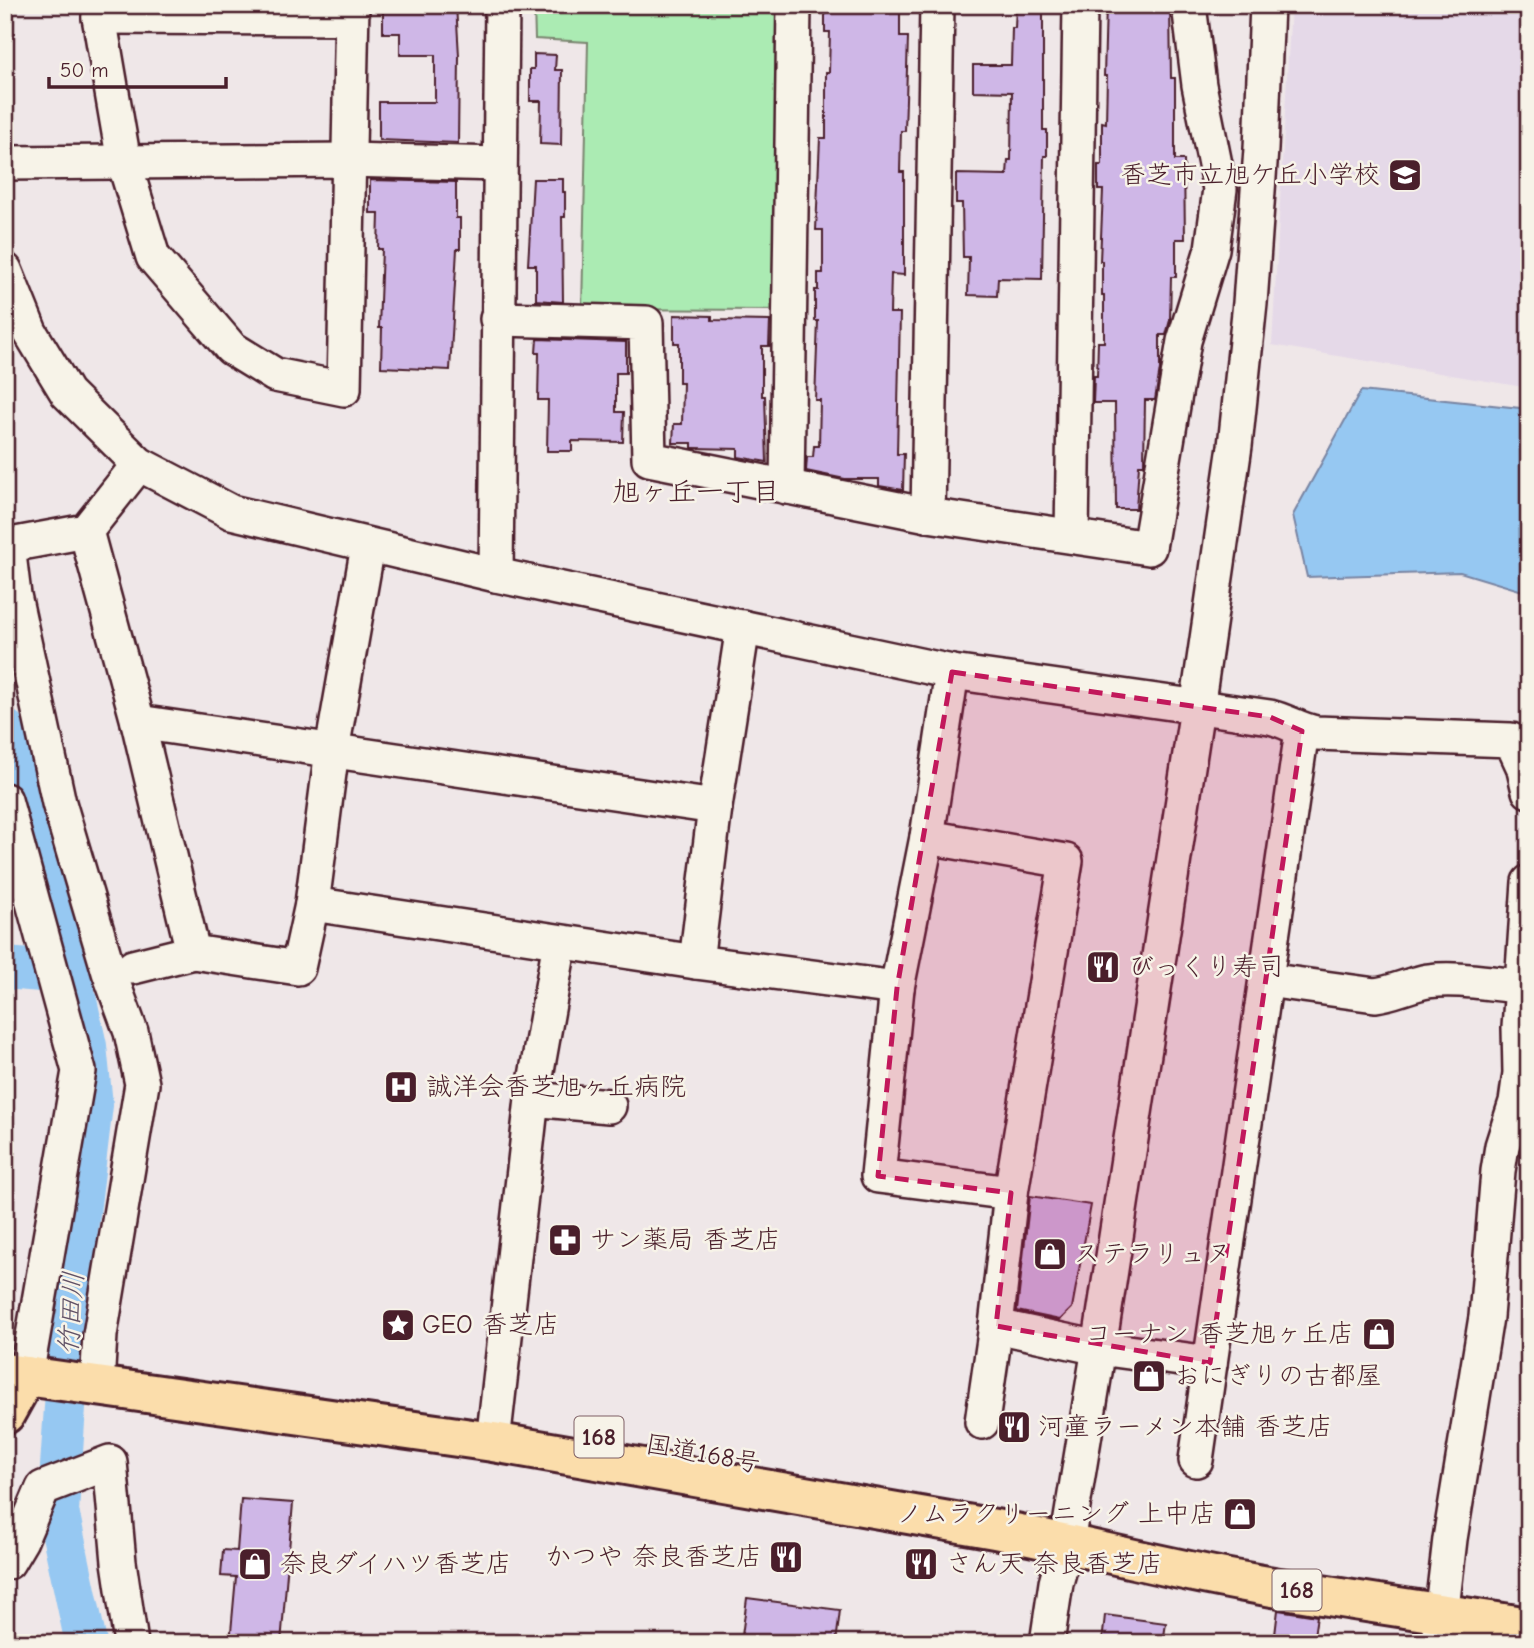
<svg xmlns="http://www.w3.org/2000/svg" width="1534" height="1648" font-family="'Comic Neue','Klee One',sans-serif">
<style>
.built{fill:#e5d9e8}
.green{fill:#abebb3;stroke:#7a856f;stroke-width:2}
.water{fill:#96c8f2;stroke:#7884a2;stroke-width:2}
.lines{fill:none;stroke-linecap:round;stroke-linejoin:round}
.river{stroke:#96c8f2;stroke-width:42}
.building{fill:#cfb7e7;stroke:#4a1f2b;stroke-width:2}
.minor-casing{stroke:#4a1f2b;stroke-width:38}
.highway-casing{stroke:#4a1f2b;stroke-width:44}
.minor{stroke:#f7f3e8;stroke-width:33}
.highway{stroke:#fbddab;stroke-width:38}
.marked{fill:#c2185b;fill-opacity:0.2;stroke:#c2185b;stroke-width:5;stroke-dasharray:14 9;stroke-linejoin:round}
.labels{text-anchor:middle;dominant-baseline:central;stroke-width:5;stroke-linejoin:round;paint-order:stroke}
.shield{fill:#f7f3e8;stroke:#7e5f64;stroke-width:2}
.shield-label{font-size:24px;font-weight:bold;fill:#4a1f2b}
.poi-label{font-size:26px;fill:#4a1f2b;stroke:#f7f3e8;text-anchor:start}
.street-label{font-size:26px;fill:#4a1f2b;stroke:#f7f3e8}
.neighbourhood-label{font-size:28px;fill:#4a1f2b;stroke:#f7f3e8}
.water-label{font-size:28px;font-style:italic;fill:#615267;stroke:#f7f3e8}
</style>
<rect width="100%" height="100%" fill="#efe7e8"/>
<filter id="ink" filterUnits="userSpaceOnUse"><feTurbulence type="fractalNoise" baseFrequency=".0143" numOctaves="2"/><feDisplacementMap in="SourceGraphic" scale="14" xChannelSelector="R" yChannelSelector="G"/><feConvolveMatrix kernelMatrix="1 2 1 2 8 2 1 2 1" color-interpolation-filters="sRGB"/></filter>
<g filter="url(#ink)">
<path class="built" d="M 1291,5 L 1529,5 L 1529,388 L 1272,345 Z"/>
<path class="green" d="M 534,5 L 789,5 L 784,310 L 582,309 L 588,42 L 535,39 Z"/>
<path class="water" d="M 1361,391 L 1529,409 L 1529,593 L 1460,572 L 1307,577 L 1293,515 Z"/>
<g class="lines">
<g class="river">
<path d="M 5,730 L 46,866 L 86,1046 L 92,1105 L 77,1229 L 58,1511 L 86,1643"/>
<path d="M 5,968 L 42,971 L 72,982"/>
</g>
</g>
<g class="building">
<path d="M 429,5 L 456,5 L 459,56 L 458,143 L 379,140 L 379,102 L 435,102 L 435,55 L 400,55 L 400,33 L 383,33 L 383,8 L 429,8 Z"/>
<path d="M 825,5 L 900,5 L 900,37 L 908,37 L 905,131 L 901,131 L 900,172 L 904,172 L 904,275 L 891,274 L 890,313 L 900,313 L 897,454 L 904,454 L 903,490 L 879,486 L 879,479 L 845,479 L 806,471 L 807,457 L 813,457 L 814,446 L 819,446 L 820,400 L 815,400 L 818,321 L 815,321 L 815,290 L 818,290 L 818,273 L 823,273 L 823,230 L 816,230 L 820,138 L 826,138 L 826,72 L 829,72 L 830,32 L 825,32 Z"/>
<path d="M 1016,5 L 1043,5 L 1043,130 L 1047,130 L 1047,156 L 1044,156 L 1042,279 L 998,278 L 997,296 L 968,295 L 969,257 L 963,257 L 962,203 L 956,203 L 956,174 L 1007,175 L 1008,160 L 1011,160 L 1012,92 L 973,91 L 973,65 L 1011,65 L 1012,28 L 1015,28 Z"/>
<path d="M 1106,5 L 1170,5 L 1171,78 L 1175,78 L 1175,160 L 1184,160 L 1185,239 L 1176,239 L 1176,277 L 1171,277 L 1170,320 L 1166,335 L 1160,335 L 1160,369 L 1155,400 L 1145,400 L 1144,463 L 1144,465 L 1139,465 L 1136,509 L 1116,509 L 1115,403 L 1093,403 L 1094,376 L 1097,376 L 1098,342 L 1104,342 L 1104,295 L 1102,295 L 1102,261 L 1100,261 L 1103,190 L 1098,190 L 1098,165 L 1102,165 L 1102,122 L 1106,123 L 1107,76 L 1104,76 Z"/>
<path d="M 534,54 L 556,55 L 555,70 L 562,70 L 561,145 L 540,144 L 541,101 L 530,101 L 530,69 L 534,69 Z"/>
<path d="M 533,179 L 563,179 L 563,192 L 565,192 L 565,217 L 562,217 L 563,302 L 536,300 L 536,265 L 528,265 Z"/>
<path d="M 370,180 L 456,182 L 456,218 L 460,218 L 460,249 L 457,249 L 450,370 L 381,367 L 382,328 L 379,328 L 382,249 L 378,249 L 379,213 L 370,213 Z"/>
<path d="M 674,315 L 712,316 L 712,320 L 770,321 L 769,346 L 762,346 L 762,396 L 765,396 L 767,462 L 738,457 L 738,449 L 694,448 L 692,448 L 692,443 L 673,443 L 674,424 L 682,424 L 683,383 L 679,383 L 679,343 L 674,343 Z"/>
<path d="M 537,339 L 626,342 L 626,373 L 616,373 L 616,412 L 624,412 L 623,442 L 572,441 L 572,451 L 547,451 L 548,400 L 538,400 L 539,353 L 536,353 Z"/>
<path d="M 1030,1196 L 1091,1205 L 1072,1308 L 1060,1320 L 1017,1311 Z"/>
<path d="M 241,1499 L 293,1503 L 281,1643 L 230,1643 L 236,1577 L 221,1576 L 223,1550 L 237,1551 Z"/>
<path d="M 747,1598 L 840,1610 L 836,1643 L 741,1643 Z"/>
<path d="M 1278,1610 L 1317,1616 L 1313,1643 L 1274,1643 Z"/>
<path d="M 1105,1615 L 1166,1623 L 1163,1643 L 1102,1643 Z"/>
</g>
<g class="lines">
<g class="minor-casing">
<g id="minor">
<path d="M 100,5 L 99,17 L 124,162 L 153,257 L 231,348 L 275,375 L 344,389 L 352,5"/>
<path d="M 99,17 L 351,18"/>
<path d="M 5,163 L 348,160 L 499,164"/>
<path d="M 5,270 L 30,332 L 67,393 L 139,464 L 231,512 L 496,575 L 952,672 L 1270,717 C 1287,721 1299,730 1316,733 L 1511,740 L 1523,766 L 1529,791"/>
<path d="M 497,319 L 646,323 L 649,459 L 928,515 L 1149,548 L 1184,341 L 1212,249 L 1220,189 L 1199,85 L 1189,5"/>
<path d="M 787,487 L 794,5"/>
<path d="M 928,515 L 937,5"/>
<path d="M 86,531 L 138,722 L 193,952 L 298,968 L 312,904 L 332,750 L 368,546"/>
<path d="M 1072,536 L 1080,5"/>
<path d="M 5,546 L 86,531 L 139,464"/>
<path d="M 8,546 L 14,595 L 59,803 L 109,972 L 131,1032 L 142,1084 L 100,1335 L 97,1385"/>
<path d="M 496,575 L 502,5"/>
<path d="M 952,672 L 927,837 L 897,988 L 878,1176 L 1011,1193"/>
<path d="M 138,722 L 715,807 L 696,962"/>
<path d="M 5,800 L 79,1071 L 26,1376"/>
<path d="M 715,807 L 743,627"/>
<path d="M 927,837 L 1066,861 L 1011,1193 L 996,1326 L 982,1422"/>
<path d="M 312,904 L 696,962 L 897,988"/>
<path d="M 133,967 L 193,952"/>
<path d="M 1266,980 L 1375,995 C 1393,993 1410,984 1428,981 C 1458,977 1491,984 1521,986"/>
<path d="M 532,1099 L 609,1106"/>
<path d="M 996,1326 L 1099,1348 L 1210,1363"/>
<path d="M 493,1442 L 532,1099 L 560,942"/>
<path d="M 1196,1460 L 1302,731"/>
<path d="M 5,1563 L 8,1562 L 21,1540 L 43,1488 L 110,1462 L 119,1562 L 131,1643"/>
<path d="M 1047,1643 L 1056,1583 L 1067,1543 L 1099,1348 L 1197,708 L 1235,446 L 1250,303 L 1261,149 L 1267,5"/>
<path d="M 1438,1643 L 1450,1539 L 1486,1317 L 1498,1171 L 1502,1146 L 1516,1102 L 1520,1073 L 1519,1028 L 1529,882"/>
</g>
</g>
<g class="highway-casing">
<g id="highway">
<path d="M 5,1373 L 493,1442 L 995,1529 C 1079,1545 1161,1567 1245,1582 C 1339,1599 1434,1612 1529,1627"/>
<path d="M 5,1414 L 26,1376"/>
</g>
</g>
<use href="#minor" class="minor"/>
<use href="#highway" class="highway"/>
</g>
</g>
<path class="marked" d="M 952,672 L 1270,717 L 1302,731 L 1210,1363 L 996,1326 L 1011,1193 L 878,1176 L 897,988 Z"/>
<defs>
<g id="school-square" transform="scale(1.75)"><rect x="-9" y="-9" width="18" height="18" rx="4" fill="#4a1f2b" stroke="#f7f3e8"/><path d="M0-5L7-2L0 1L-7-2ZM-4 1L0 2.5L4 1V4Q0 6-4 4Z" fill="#fff"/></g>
<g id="restaurant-square" transform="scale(1.75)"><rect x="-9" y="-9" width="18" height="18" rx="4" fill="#4a1f2b" stroke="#f7f3e8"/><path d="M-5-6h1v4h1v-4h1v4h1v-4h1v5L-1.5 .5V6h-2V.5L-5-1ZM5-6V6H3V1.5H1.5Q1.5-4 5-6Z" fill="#fff"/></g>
<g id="hospital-square" transform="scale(1.75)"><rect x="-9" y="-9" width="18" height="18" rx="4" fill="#4a1f2b" stroke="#f7f3e8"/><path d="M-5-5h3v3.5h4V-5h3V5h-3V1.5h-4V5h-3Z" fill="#fff"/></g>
<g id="pharmacy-square" transform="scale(1.75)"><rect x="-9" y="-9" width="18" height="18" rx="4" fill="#4a1f2b" stroke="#f7f3e8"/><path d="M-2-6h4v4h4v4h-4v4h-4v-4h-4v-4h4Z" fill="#fff"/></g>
<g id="shop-square" transform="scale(1.75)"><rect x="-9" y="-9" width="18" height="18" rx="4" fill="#4a1f2b" stroke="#f7f3e8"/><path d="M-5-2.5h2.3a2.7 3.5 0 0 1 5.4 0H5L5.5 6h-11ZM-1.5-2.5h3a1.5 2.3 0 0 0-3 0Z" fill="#fff"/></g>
<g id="sight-square" transform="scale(1.75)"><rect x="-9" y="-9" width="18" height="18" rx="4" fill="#4a1f2b" stroke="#f7f3e8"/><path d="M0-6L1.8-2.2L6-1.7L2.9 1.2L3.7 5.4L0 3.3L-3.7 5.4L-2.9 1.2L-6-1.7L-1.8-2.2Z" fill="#fff"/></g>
</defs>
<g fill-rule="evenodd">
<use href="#school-square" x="1405" y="175"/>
<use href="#restaurant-square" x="1103" y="967"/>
<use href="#hospital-square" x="401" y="1087"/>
<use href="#pharmacy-square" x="565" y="1240"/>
<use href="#shop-square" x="1050" y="1254"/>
<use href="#sight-square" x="398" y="1325"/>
<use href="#shop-square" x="1379" y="1334"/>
<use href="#shop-square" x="1149" y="1376"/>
<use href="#restaurant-square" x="1014" y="1427"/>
<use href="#shop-square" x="1240" y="1514"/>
<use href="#restaurant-square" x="786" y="1557"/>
<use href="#shop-square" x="255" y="1564"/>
<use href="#restaurant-square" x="921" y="1564"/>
</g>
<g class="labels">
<g class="shield">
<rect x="574.5" y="1416.5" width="49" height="41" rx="5"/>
<rect x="1272.5" y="1569.5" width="49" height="41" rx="5"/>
</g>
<g class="shield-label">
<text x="599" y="1437">168</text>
<text x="1297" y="1590">168</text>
</g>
<g class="poi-label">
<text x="1380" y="175" text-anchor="end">香芝市立旭ケ丘小学校</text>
<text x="1128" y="967">びっくり寿司</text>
<text x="426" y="1087">誠洋会香芝旭ヶ丘病院</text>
<text x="590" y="1240">サン薬局 香芝店</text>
<text x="1074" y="1254">ステラリュヌ</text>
<text x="422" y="1325">GEO 香芝店</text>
<text x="1354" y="1334" text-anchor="end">コーナン 香芝旭ヶ丘店</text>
<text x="1174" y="1376">おにぎりの古都屋</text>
<text x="1038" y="1427">河童ラーメン本舗 香芝店</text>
<text x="1216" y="1514" text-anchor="end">ノムラクリーニング 上中店</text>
<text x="762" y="1557" text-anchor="end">かつや 奈良香芝店</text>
<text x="280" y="1564">奈良ダイハツ香芝店</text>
<text x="946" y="1564">さん天 奈良香芝店</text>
</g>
<g class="street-label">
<text transform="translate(703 1454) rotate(10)">国道168号</text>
</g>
<g class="neighbourhood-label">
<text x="696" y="492">旭ヶ丘一丁目</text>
</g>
<g class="water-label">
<text transform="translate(71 1313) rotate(-86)">竹田川</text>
</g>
</g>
<rect width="1534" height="1648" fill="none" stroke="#f7f3e8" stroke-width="28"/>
<rect x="14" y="14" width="1506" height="1620" fill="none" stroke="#4a1f2b" stroke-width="2.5" filter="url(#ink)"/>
<path d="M49 77v10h177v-10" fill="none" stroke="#4a1f2b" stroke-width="3.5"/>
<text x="60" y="77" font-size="21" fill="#4a1f2b" stroke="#f7f3e8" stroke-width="5" paint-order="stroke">50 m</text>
</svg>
